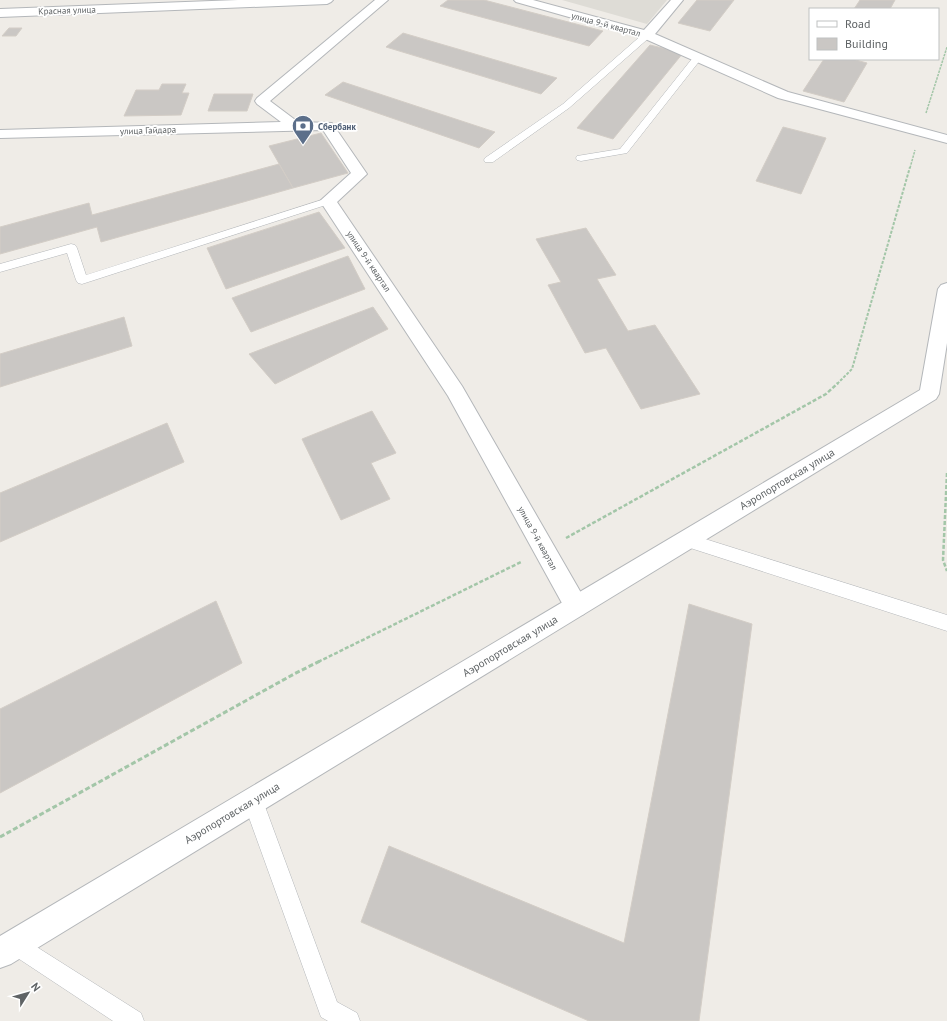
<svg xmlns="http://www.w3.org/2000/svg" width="947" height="1021" font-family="'PT Sans',sans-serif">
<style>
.education{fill:#dedcd6}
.building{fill:#cac7c4;stroke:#d3cdc6}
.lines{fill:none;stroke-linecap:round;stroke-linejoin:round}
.service-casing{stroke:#b4b7ba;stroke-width:1}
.minor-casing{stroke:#b4b7ba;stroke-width:2}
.tertiary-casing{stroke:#b4b7ba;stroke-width:2}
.path-far3{stroke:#a3c6a8;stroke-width:1.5;stroke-dasharray:2.5 1;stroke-linecap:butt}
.path-far2{stroke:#a3c6a8;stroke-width:2;stroke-dasharray:3 1.5;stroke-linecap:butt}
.path-far1{stroke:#a3c6a8;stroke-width:2.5;stroke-dasharray:4 2;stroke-linecap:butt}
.path{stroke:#a3c6a8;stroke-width:3;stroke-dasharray:5 2.5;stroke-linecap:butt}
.service{fill:#fff;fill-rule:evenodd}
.minor{fill:#fff;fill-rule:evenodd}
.tertiary{fill:#fff;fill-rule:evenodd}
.labels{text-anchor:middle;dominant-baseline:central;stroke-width:3.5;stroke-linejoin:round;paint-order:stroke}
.far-street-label{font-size:9px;fill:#5f6365;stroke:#fff}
.far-service-label{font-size:9px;font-weight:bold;fill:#4e5e75;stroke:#fff;text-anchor:start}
.street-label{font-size:11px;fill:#5f6365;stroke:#fff}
</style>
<rect width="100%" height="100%" fill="#efece7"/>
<path class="education" d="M 562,0 L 667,0 L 647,24 Z"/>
<g class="building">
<path d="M 448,0 L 484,0 L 603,31 L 589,46 L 440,6 Z"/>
<path d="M 697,0 L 734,0 L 710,31 L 678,23 Z"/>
<path d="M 860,0 L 895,0 L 890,9 L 854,9 Z"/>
<path d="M 9,28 L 22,28 L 16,36 L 2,36 Z"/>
<path d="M 403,33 L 557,78 L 541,94 L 386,47 Z"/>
<path d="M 650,45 L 683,53 L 613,139 L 577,128 Z"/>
<path d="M 824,59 L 852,59 L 867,63 L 844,102 L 803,91 Z"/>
<path d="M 343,82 L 495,132 L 479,148 L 325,95 Z"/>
<path d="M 162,84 L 186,84 L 182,93 L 189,93 L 181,115 L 124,116 L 136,90 L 159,90 Z"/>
<path d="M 214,94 L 253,94 L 247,111 L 208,111 Z"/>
<path d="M 783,127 L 826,138 L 801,194 L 756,181 Z"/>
<path d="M 321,133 L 348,173 L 293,188 L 269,146 Z"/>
<path d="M 279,164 L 293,188 L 101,242 L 97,227 L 0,254 L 0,227 L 89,203 L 92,215 Z"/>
<path d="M 319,212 L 345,248 L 226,289 L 207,248 Z"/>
<path d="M 586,228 L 616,275 L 597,279 L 628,331 L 655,325 L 700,394 L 641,409 L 606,348 L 585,353 L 548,285 L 561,282 L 536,239 Z"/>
<path d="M 348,256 L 365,289 L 251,332 L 232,298 Z"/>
<path d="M 373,307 L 388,329 L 275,384 L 249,354 Z"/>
<path d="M 124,317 L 132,346 L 0,387 L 0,354 Z"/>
<path d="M 372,411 L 396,453 L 371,463 L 390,499 L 341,520 L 302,439 Z"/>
<path d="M 167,423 L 184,462 L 0,542 L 0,493 Z"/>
<path d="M 216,601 L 242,663 L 0,793 L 0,709 Z"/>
<path d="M 689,604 L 752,624 L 699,1021 L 589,1021 L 361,922 L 389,846 L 624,943 Z"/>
</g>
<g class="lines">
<g class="service-casing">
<g id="service">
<path d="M 647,32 L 650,33 L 651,35 L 650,37 L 569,108 L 493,162 L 485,162 L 484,160 L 485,158 L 563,104 L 644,33 Z"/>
<path d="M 698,54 L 701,55 L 702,57 L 701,59 L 627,153 L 581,161 L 577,160 L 576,158 L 577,156 L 620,149 L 695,55 Z"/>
<path d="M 328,198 L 333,201 L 332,203 L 82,284 L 78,283 L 76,280 L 67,253 L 0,272 L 0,264 L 71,244 L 75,245 L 77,248 L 86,275 Z"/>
<path d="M 686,533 L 947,615 L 947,631 L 681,545 L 678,540 L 681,535 Z"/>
<path d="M 253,791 L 260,794 L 263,801 L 337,1002 L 357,1013 L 360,1021 L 328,1021 L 321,1017 L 243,801 L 246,794 Z"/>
<path d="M 14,934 L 21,937 L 141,1013 L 144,1021 L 113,1021 L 7,951 L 4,944 L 7,937 Z"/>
</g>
</g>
<g class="minor-casing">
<g id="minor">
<path d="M 238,0 L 333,0 L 331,2 L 327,4 L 0,17 L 0,9 Z"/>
<path d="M 375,0 L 388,0 L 270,101 L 298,122 L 332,123 L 367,174 L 337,202 L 462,386 L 584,598 L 588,606 L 584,614 L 576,617 L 568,614 L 448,396 L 320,201 L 351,173 L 323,130 L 0,138 L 0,130 L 281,122 L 257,104 L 255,101 L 257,98 Z"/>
<path d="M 514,0 L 533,0 L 644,30 L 671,0 L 683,0 L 655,34 L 788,92 L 947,135 L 947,143 L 778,98 L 643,38 L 516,2 Z"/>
</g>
</g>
<g class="tertiary-casing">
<path id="tertiary" d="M 947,283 L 947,343 L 939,394 L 936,399 L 11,964 L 0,968 L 0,936 L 920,390 L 938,289 L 941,285 Z"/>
</g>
<g class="path-far3">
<path d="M 926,113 L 947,47"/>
<path d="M 910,168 L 915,150"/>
</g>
<path class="path-far2" d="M 837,384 L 852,369 L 910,167"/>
<g class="path-far1">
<path d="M 947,473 L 943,560 L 947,571"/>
<path d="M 566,538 L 826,394 L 838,383"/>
<path d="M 318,662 L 521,562"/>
</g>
<path class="path" d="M 0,837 L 294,674 L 320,661"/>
<use href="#service" class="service"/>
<use href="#minor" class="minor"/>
<use href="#tertiary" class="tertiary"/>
</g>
<defs>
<g id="bank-pin" transform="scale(1.15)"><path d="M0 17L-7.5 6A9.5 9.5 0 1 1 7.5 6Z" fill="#5c6f8a" stroke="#fff"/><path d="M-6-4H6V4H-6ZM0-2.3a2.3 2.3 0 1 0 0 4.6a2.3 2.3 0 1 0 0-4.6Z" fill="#fff"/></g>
</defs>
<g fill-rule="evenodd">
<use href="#bank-pin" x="303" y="126"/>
</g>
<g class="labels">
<g class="far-street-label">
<text transform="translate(67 10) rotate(-2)">Красная улица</text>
<text transform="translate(606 24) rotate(15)">улица 9-й квартал</text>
<text transform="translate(148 130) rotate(-2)">улица Гайдара</text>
<text transform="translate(369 261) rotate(56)">улица 9-й квартал</text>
<text transform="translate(538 538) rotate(61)">улица 9-й квартал</text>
</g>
<g class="far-service-label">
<text x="318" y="126">Сбербанк</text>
</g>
<g class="street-label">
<text transform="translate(787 479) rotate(-31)">Аэропортовская улица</text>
<text transform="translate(510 646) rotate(-31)">Аэропортовская улица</text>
<text transform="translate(232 813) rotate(-31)">Аэропортовская улица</text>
</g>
</g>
<rect x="809" y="8" width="130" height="52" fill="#ffffff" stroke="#bfc1c1"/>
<rect x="817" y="21" width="20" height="6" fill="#ffffff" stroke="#bfc1c1"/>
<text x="845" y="28" font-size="12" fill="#5f6365">Road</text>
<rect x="817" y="38" width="20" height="12" fill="#cac7c4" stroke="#bfc1c1"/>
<text x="845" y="48" font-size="12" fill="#5f6365">Building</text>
<g transform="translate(28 993) rotate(53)" stroke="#ffffff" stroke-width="3" paint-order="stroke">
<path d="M0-3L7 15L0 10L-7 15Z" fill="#5f6365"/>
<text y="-6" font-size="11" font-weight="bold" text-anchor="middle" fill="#5f6365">N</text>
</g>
</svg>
